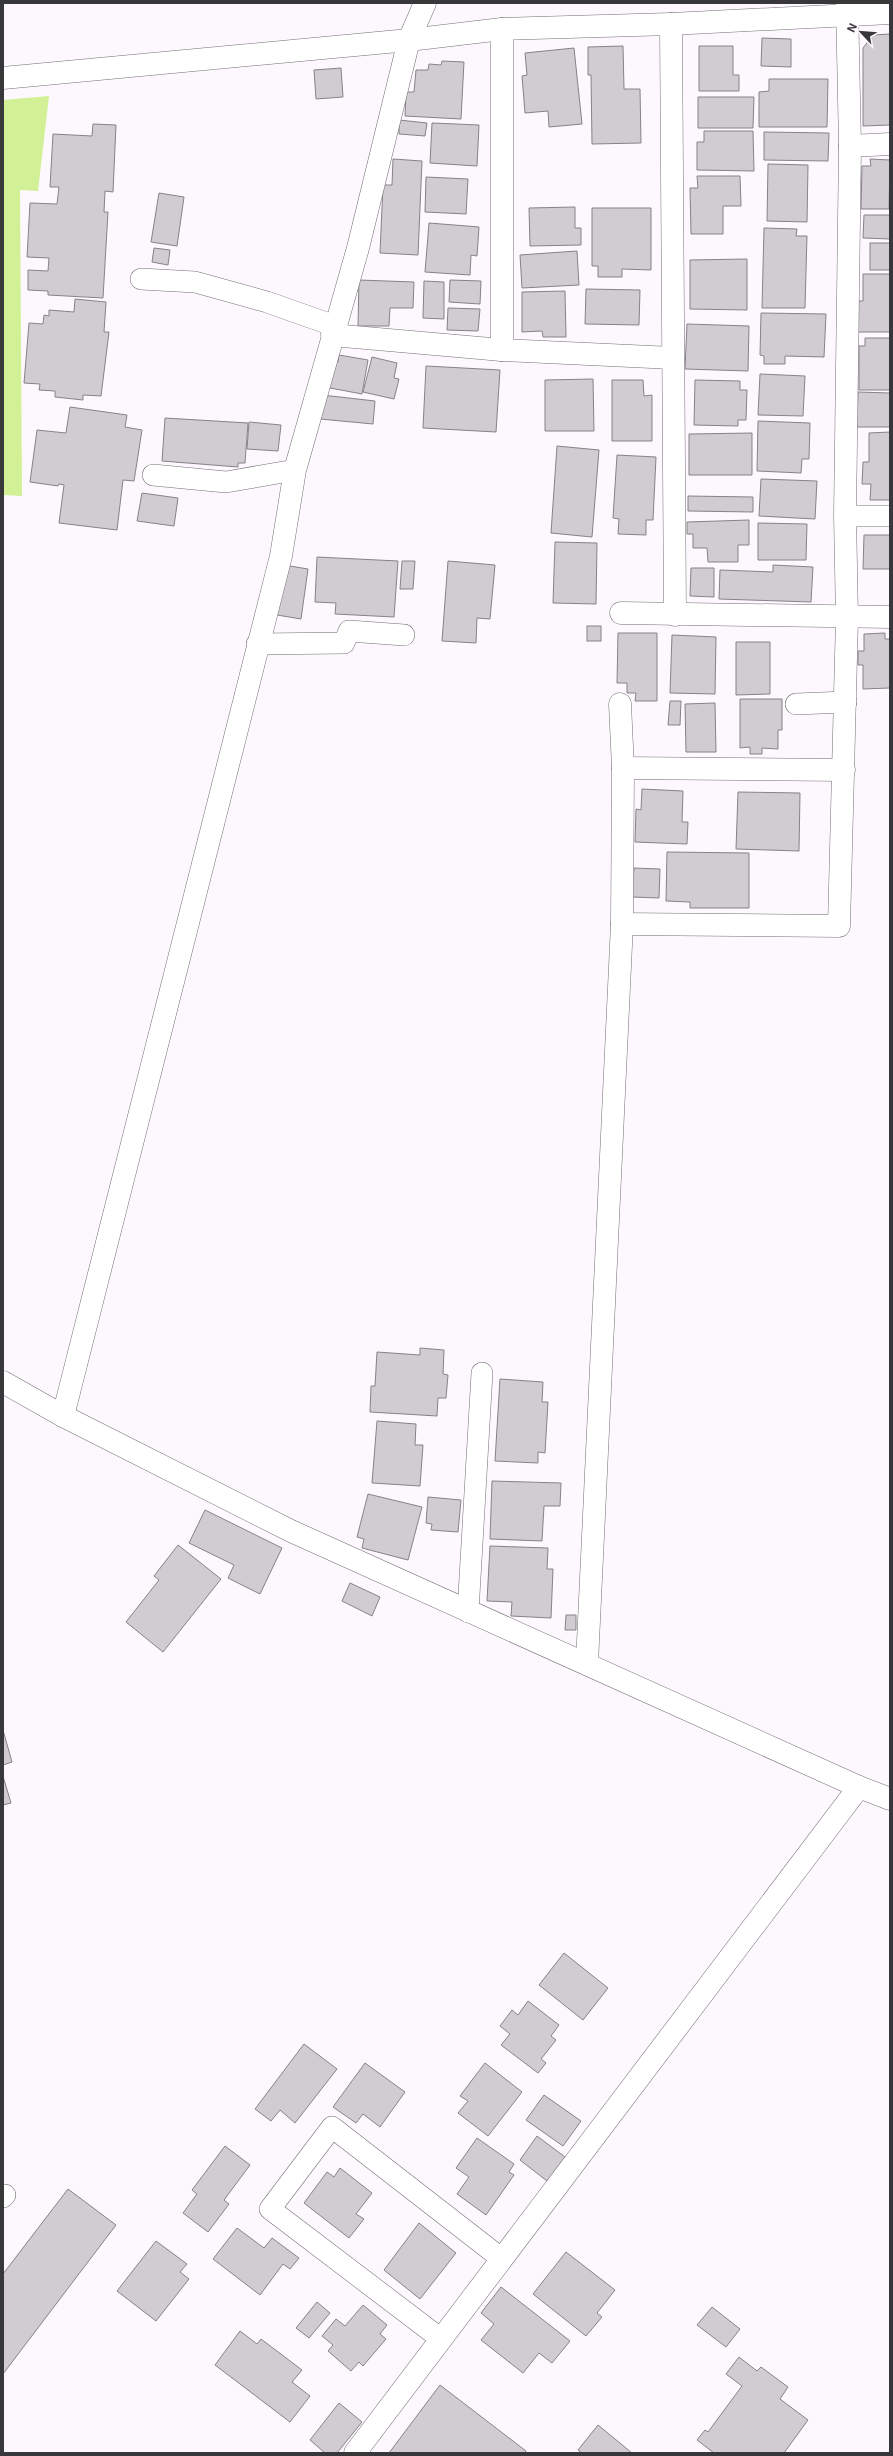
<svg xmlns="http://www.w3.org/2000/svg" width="893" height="2456" font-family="Inter,sans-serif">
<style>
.green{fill:#d2f096}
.building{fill:#d0ccd1;stroke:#868387}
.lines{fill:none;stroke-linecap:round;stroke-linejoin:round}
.service-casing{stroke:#736f74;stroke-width:22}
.minor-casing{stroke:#736f74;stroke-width:23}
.service{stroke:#fff;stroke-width:21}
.minor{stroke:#fff;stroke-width:22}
</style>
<rect width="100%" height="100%" fill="#fcf8fd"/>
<path class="green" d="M 49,96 L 38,191 L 20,190 L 22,496 L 3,495 L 3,100 Z"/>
<g class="building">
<path d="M 890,34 L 890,125 L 863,126 L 863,48 L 873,35 Z"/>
<path d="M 762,38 L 791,39 L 791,67 L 761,66 Z"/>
<path d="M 623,46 L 624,89 L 640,89 L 641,143 L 592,144 L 591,75 L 588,75 L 588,47 Z"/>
<path d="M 699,46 L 733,46 L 733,75 L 739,75 L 739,91 L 699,91 Z"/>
<path d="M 574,48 L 582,124 L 549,127 L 548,111 L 525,113 L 522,76 L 527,75 L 525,53 Z"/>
<path d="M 442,61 L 464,62 L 461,119 L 405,116 L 406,92 L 414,92 L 416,70 L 428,70 L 429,64 L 441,65 Z"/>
<path d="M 341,68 L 343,97 L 316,99 L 314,70 Z"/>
<path d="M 769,79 L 828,79 L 827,127 L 759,127 L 759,92 L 769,91 Z"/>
<path d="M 698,97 L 754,97 L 753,128 L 698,128 Z"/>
<path d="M 399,120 L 427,123 L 425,136 L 399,134 Z"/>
<path d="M 432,123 L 479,125 L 477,166 L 430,163 Z"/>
<path d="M 93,124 L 116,125 L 113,192 L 105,191 L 104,212 L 108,212 L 103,298 L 48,295 L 48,291 L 28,290 L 28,270 L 48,271 L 49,258 L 27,257 L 30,203 L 57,204 L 59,187 L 50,187 L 53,134 L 92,136 Z"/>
<path d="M 704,131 L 753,131 L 754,171 L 697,170 L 697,142 L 704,142 Z"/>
<path d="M 764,132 L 829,133 L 828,161 L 764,160 Z"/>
<path d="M 393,159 L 422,161 L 418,255 L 380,253 L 383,185 L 392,185 Z"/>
<path d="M 870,159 L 890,160 L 889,209 L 861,209 L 862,166 L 871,166 Z"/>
<path d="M 768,164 L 808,165 L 807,222 L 767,221 Z"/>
<path d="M 697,176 L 740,176 L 741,206 L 723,206 L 723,234 L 691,234 L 690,188 L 698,188 Z"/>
<path d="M 426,177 L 468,179 L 466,214 L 425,212 Z"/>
<path d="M 159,193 L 184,197 L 177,246 L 151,242 Z"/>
<path d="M 575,207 L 575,228 L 581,228 L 581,245 L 530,246 L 529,208 Z"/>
<path d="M 592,208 L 651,208 L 651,270 L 622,269 L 622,277 L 598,277 L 598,266 L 592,266 Z"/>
<path d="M 864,215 L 890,215 L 890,239 L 863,238 Z"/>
<path d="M 429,223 L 479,227 L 477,256 L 471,255 L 470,275 L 425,272 Z"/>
<path d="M 764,228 L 797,229 L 796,236 L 807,236 L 805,308 L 762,308 Z"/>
<rect x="870" y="243" width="20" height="27"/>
<path d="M 154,248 L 170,250 L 168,265 L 152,262 Z"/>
<path d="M 577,251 L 579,285 L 522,288 L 520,255 Z"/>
<path d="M 747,259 L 747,310 L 690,309 L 690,260 Z"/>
<path d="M 863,274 L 890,274 L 890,332 L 858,332 L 858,301 L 863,301 Z"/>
<path d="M 359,280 L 414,282 L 413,308 L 390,308 L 389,326 L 358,326 Z"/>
<path d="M 450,280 L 481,281 L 480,304 L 449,302 Z"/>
<path d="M 424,281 L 444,282 L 444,319 L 423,318 Z"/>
<path d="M 586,289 L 640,290 L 639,325 L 585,324 Z"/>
<path d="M 565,291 L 566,337 L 543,337 L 542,331 L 522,332 L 522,292 Z"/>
<path d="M 75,299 L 106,302 L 104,332 L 109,332 L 101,396 L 83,395 L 83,400 L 55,397 L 55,391 L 39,390 L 40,384 L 24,383 L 29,323 L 43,324 L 44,315 L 49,316 L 49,310 L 74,312 Z"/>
<path d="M 448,308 L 480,309 L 478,331 L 447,330 Z"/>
<path d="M 761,313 L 826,314 L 824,357 L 785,356 L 785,364 L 764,364 L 764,356 L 760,355 Z"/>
<path d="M 687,324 L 749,326 L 748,371 L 685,369 Z"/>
<path d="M 865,338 L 890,338 L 890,390 L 859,390 L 859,346 L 865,346 Z"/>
<path d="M 339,355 L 368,360 L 362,394 L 325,387 L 330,361 L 338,362 Z"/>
<path d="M 372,357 L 397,363 L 394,378 L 399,379 L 394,399 L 363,392 Z"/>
<path d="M 426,366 L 500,370 L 496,432 L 423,428 Z"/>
<path d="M 760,374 L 805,376 L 803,416 L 758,415 Z"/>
<path d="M 593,379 L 594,431 L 545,431 L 545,380 Z"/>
<path d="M 612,380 L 643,380 L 644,396 L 652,395 L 652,441 L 612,441 Z"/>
<path d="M 695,380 L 740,381 L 740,390 L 747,390 L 746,420 L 738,420 L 738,426 L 694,425 Z"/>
<path d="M 858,392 L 890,393 L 890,427 L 857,427 Z"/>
<path d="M 322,395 L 375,401 L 373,424 L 320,419 Z"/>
<path d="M 70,407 L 127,415 L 125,427 L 142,430 L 134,481 L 123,480 L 117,530 L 59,523 L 64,485 L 59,484 L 58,486 L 30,482 L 37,430 L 66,433 Z"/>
<path d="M 165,418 L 248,423 L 245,463 L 238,463 L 238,467 L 162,461 Z"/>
<path d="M 758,421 L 810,423 L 809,459 L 802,459 L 801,473 L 757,471 Z"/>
<path d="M 249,422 L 281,425 L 278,451 L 247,449 Z"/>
<path d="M 890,432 L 890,500 L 870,500 L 871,484 L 862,484 L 863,462 L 869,462 L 869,433 Z"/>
<path d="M 752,433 L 752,475 L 689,475 L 689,434 Z"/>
<path d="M 557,446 L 599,450 L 592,537 L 551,533 Z"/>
<path d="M 617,455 L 656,457 L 653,520 L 646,520 L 646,535 L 618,534 L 619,519 L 613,518 Z"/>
<path d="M 761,479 L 817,481 L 815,519 L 759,516 Z"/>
<path d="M 142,493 L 178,498 L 174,526 L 137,521 Z"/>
<path d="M 688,496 L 753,497 L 753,512 L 688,511 Z"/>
<path d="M 749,520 L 749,545 L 738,545 L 738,562 L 708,562 L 707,548 L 693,548 L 693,534 L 687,534 L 687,522 Z"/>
<path d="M 758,523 L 807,524 L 806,560 L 758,560 Z"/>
<path d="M 864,535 L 890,535 L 890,569 L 863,569 Z"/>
<path d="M 555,542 L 597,543 L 596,604 L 553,603 Z"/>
<path d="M 317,557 L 398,561 L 394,617 L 335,614 L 336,603 L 315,602 Z"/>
<path d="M 402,561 L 415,561 L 413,589 L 400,589 Z"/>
<path d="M 448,561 L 495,565 L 490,619 L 477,618 L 476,643 L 442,641 Z"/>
<path d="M 284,565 L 308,569 L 301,619 L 277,615 Z"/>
<path d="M 773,565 L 813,567 L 811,602 L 719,599 L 720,570 L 773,572 Z"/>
<path d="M 691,568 L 714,568 L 714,597 L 690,596 Z"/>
<rect x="587" y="626" width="14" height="15"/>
<path d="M 618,633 L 657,633 L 657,701 L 635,701 L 636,693 L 627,693 L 627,683 L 617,683 Z"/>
<path d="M 885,633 L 885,639 L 890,639 L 890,688 L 863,689 L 863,665 L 858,665 L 858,651 L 864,651 L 864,634 Z"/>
<path d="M 672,635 L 716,637 L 715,694 L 670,693 Z"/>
<path d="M 736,642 L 770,642 L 770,694 L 736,695 Z"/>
<path d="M 740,699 L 782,699 L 782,730 L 778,730 L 778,749 L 762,748 L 762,754 L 750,754 L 750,747 L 740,748 Z"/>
<path d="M 670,701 L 681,701 L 680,725 L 668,725 Z"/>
<path d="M 715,703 L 716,752 L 686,752 L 685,704 Z"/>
<path d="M 642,789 L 683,791 L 682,822 L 688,822 L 687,844 L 635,842 L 636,809 L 641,810 Z"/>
<path d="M 738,792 L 800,793 L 799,851 L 736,849 Z"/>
<path d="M 667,852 L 749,853 L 749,908 L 690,908 L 690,902 L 666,901 Z"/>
<path d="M 634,868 L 660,869 L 659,898 L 632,897 Z"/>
<path d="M 420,1348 L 444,1350 L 443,1374 L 448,1375 L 446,1398 L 438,1398 L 437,1416 L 370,1412 L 371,1386 L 375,1386 L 377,1352 L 420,1355 Z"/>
<path d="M 500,1379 L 543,1382 L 542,1402 L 548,1402 L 545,1453 L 538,1452 L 538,1463 L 495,1461 Z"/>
<path d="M 377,1421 L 416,1424 L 415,1445 L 423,1445 L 420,1486 L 372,1483 Z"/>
<path d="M 492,1481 L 561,1483 L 560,1506 L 544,1506 L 542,1541 L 490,1539 Z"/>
<path d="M 368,1494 L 422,1507 L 408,1560 L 362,1548 L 364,1539 L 357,1537 Z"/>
<path d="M 428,1497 L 461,1500 L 458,1532 L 431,1530 L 432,1524 L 426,1523 Z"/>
<path d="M 205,1510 L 282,1548 L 260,1594 L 228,1578 L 234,1565 L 189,1543 Z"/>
<path d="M 178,1545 L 221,1579 L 163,1652 L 126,1622 L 159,1580 L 154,1576 Z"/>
<path d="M 490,1546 L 548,1548 L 547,1569 L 553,1569 L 551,1618 L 511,1616 L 512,1602 L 487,1601 Z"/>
<path d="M 350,1583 L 380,1597 L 372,1616 L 342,1601 Z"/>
<path d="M 566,1615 L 576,1615 L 576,1630 L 565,1630 Z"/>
<path d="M 3,1730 L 12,1762 L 3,1765 Z"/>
<path d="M 3,1776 L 11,1803 L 3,1805 Z"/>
<path d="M 564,1953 L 608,1988 L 583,2020 L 539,1985 Z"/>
<path d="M 528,2001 L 559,2025 L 551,2036 L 556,2040 L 541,2059 L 546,2063 L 538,2073 L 501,2045 L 510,2034 L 500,2026 L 512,2010 L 518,2015 Z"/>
<path d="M 304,2044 L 337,2069 L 295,2123 L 280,2110 L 271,2121 L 255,2109 Z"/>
<path d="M 365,2063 L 405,2092 L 380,2127 L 363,2114 L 356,2123 L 333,2107 Z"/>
<path d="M 485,2063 L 522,2092 L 488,2136 L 458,2113 L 468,2101 L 460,2096 Z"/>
<path d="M 544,2095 L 581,2121 L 563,2146 L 526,2120 Z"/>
<path d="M 537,2136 L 565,2157 L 547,2181 L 520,2160 Z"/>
<path d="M 477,2138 L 514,2164 L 509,2172 L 514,2175 L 486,2215 L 457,2194 L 469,2177 L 456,2168 Z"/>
<path d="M 225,2146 L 250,2165 L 224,2200 L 229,2204 L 208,2232 L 183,2213 L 197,2194 L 192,2190 Z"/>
<path d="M 340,2168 L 372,2193 L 356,2214 L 364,2219 L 349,2238 L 304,2203 L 327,2172 L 334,2177 Z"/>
<path d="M 68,2189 L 116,2225 L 3,2374 L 3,2274 Z"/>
<path d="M 419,2223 L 456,2253 L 420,2299 L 384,2270 Z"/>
<path d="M 237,2228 L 264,2248 L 272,2238 L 299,2258 L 290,2269 L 283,2264 L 260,2295 L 213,2259 Z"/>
<path d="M 156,2241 L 187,2264 L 180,2272 L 189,2279 L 156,2321 L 117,2291 Z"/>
<path d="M 566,2252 L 615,2290 L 597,2313 L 602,2317 L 586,2336 L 533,2294 Z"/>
<path d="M 501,2287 L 570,2341 L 552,2363 L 539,2353 L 523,2373 L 481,2340 L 494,2324 L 481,2313 Z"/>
<path d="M 317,2302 L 330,2313 L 309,2338 L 296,2328 Z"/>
<path d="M 363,2305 L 387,2325 L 380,2334 L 386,2339 L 363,2366 L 359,2362 L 351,2371 L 328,2351 L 333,2345 L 322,2336 L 336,2319 L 345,2326 Z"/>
<path d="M 712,2307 L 740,2329 L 726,2347 L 697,2325 Z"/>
<path d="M 240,2331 L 257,2344 L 261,2339 L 302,2370 L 292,2382 L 310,2396 L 290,2422 L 215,2365 Z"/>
<path d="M 739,2357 L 757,2371 L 761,2367 L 788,2387 L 780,2399 L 808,2420 L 784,2453 L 714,2453 L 697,2440 L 705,2430 L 708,2432 L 742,2386 L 726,2374 Z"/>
<path d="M 440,2385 L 526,2451 L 525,2453 L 389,2453 Z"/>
<path d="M 339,2403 L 362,2422 L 337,2453 L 325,2453 L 310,2440 Z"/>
<path d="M 598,2425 L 632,2453 L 582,2453 L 578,2450 Z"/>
</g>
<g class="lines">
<g class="service-casing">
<g id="service">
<path d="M 141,279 L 195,282 L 267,302 L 335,326"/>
<path d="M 153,475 L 226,482 L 295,470"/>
<path d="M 845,516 L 890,516"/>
<path d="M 257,644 L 344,643 L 349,631 L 404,635"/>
<path d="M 796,704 L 846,702"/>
<path d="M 468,1612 L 482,1373"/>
<path d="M 3,2197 L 5,2195"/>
<path d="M 441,2339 L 270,2209 L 332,2127 L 502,2259"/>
</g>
</g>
<g class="minor-casing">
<g id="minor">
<path d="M 671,24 L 675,615"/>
<path d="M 3,78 L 409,40 L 502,29 L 671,24 L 890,13"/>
<path d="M 850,146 L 890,144"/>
<path d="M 332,335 L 502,350 L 673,358"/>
<path d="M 502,350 L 502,29"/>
<path d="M 621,613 L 890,617"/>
<path d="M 623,768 L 844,770"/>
<path d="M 622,924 L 839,926 L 847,618 L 845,516 L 850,146 L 847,3"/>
<path d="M 3,1382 L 63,1416 L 291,1531 L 859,1787 L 890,1799"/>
<path d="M 63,1416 L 281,556 L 295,470 L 358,248 L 409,40 L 425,3"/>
<path d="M 587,1663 L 622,924 L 623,768 L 620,704"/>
<path d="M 355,2453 L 859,1787"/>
</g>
</g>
<use href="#service" class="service"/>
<use href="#minor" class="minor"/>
</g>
<rect width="893" height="2456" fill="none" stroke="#383739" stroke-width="8"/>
<g transform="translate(861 32) rotate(296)" stroke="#fcf8fd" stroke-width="3" paint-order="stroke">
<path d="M0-3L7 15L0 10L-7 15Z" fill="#383739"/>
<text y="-6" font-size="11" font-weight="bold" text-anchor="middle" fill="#383739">N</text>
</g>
</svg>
